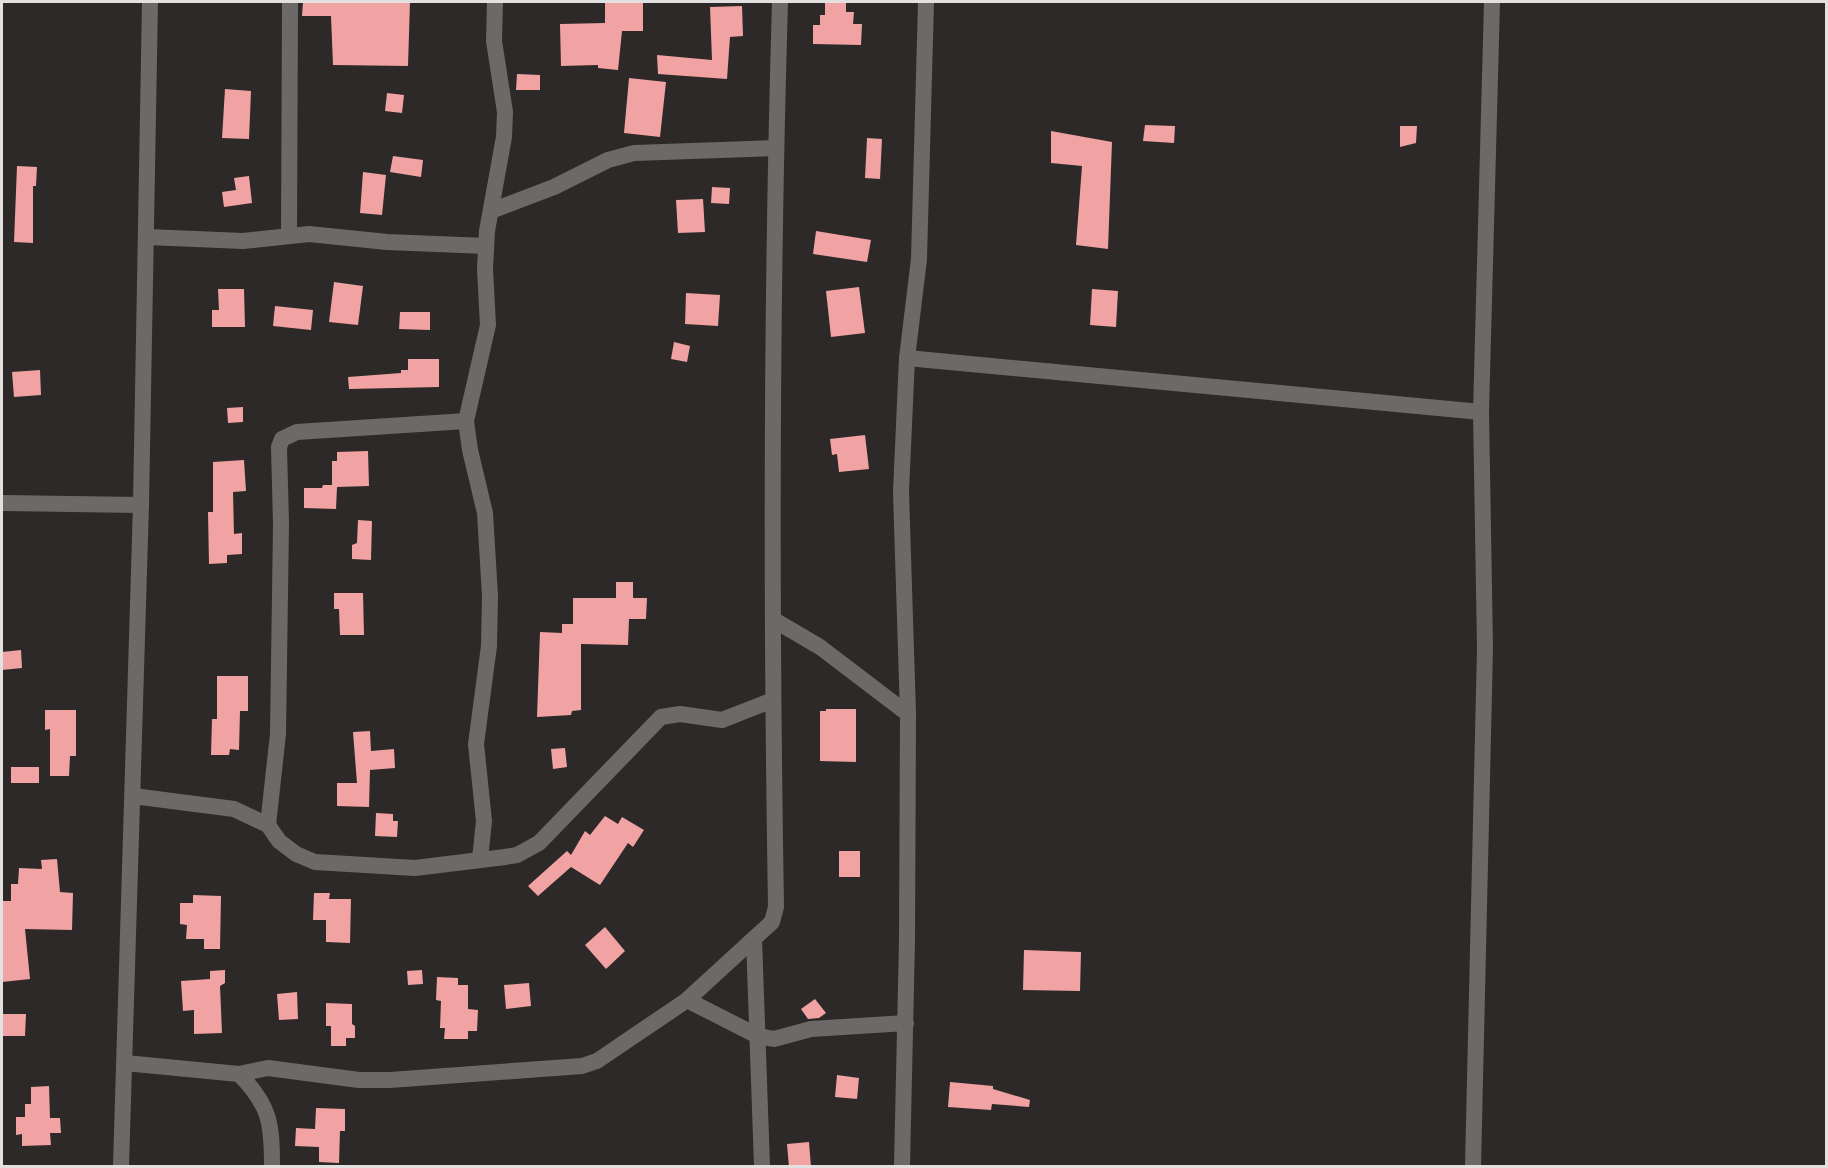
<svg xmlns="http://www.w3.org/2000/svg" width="1828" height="1168" font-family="Helvetica,sans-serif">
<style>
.building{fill:#f0a3a2}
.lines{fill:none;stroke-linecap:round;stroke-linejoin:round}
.street{stroke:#6e6969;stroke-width:16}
</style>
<rect width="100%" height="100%" fill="#2d2928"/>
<g class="building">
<path d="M 303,2 L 410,2 L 408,66 L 333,65 L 331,16 L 302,16 Z"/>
<path d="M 605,2 L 643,2 L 643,31 L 622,31 L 618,70 L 598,68 L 598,65 L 561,66 L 560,24 L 605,23 Z"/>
<path d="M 825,3 L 846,3 L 846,12 L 854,12 L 853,24 L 862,24 L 861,45 L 813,44 L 813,25 L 820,25 L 820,15 L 825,15 Z"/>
<path d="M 742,6 L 743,36 L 730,37 L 727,79 L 658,74 L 657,55 L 712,60 L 710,7 Z"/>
<path d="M 517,74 L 540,75 L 540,90 L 516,90 Z"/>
<path d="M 629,78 L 666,82 L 660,137 L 624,133 Z"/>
<path d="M 225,89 L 251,91 L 249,139 L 222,138 Z"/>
<path d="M 387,93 L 404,95 L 402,113 L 385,111 Z"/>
<path d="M 1145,125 L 1175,126 L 1174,143 L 1143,141 Z"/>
<path d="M 1400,126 L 1417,126 L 1416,143 L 1400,147 Z"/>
<path d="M 1051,131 L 1112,142 L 1108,249 L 1076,245 L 1082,166 L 1051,163 Z"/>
<path d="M 867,138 L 882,139 L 880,179 L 865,178 Z"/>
<path d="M 393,156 L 423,160 L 421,177 L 390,172 Z"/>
<path d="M 17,166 L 37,167 L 36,186 L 33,186 L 33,243 L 14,242 Z"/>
<path d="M 363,172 L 386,175 L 382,215 L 360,213 Z"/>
<path d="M 249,176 L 252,203 L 224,207 L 222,192 L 236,190 L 234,178 Z"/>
<path d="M 712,187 L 730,188 L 729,204 L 711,203 Z"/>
<path d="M 703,199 L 705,232 L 678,233 L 676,200 Z"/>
<path d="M 816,231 L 871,240 L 867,262 L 813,254 Z"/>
<path d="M 334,282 L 363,286 L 358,325 L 329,322 Z"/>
<path d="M 859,287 L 865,333 L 831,337 L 826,291 Z"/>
<path d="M 218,289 L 244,289 L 245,327 L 212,327 L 212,310 L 219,310 Z"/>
<path d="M 1092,289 L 1118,291 L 1116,327 L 1090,325 Z"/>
<path d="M 686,293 L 720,295 L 718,326 L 685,324 Z"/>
<path d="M 275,306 L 313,310 L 311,330 L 273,326 Z"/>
<path d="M 400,312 L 430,312 L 430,330 L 399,329 Z"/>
<path d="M 674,342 L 690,346 L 687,362 L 671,359 Z"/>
<path d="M 408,359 L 439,359 L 439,387 L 349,389 L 348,377 L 401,373 L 401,370 L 408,370 Z"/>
<path d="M 40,370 L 41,395 L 14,397 L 12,372 Z"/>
<path d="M 243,407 L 243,422 L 228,423 L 227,408 Z"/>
<path d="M 865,435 L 869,469 L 839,472 L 837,454 L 832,455 L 830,439 Z"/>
<path d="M 368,451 L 369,486 L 337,487 L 336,509 L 304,508 L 304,488 L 322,488 L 323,485 L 332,485 L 332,461 L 337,461 L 337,452 Z"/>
<path d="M 244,460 L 246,491 L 233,492 L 234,534 L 242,533 L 242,554 L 227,555 L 227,563 L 209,564 L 208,512 L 213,512 L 213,462 Z"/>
<path d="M 358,520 L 372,521 L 371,560 L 352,559 L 352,545 L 357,543 Z"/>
<path d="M 616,582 L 633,582 L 633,598 L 647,598 L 646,619 L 629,619 L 628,645 L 581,644 L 581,710 L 572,711 L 571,715 L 537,717 L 540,632 L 562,633 L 562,624 L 573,624 L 573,598 L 616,598 Z"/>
<path d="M 334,593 L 363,593 L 364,635 L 340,635 L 339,609 L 334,609 Z"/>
<path d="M 21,650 L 22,668 L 2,670 L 2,652 Z"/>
<path d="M 217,676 L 248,676 L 248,711 L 240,711 L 239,750 L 230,749 L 229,755 L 211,755 L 212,719 L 217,719 Z"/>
<path d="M 826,709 L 856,709 L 856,762 L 820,761 L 820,711 L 826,711 Z"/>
<path d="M 45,710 L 76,710 L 76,756 L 70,756 L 69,776 L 50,776 L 50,729 L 45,730 Z"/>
<path d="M 370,731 L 371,751 L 394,749 L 395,768 L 370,770 L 369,807 L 337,806 L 337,783 L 357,783 L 353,732 Z"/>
<path d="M 565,748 L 567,767 L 553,769 L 551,749 Z"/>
<rect x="11" y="767" width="28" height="16"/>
<path d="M 376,813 L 393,814 L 393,821 L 398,821 L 397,837 L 375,836 Z"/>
<path d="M 605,816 L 618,824 L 622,817 L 644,830 L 633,847 L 628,843 L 600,885 L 571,867 L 538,896 L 528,886 L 567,851 L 571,855 L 585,831 L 590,835 Z"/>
<rect x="839" y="851" width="21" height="26"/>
<path d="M 57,859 L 60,892 L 73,893 L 72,930 L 25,929 L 30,979 L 2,982 L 2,901 L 11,901 L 11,884 L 18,884 L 19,868 L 42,869 L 41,860 Z"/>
<path d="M 314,893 L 330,893 L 329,899 L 351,899 L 350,943 L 326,942 L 326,920 L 313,920 Z"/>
<path d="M 193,895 L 221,896 L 220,949 L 204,949 L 204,939 L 186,939 L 187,925 L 180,924 L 180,903 L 193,903 Z"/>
<path d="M 605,927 L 625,951 L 606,969 L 585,945 Z"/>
<path d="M 1024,950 L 1081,952 L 1080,991 L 1023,990 Z"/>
<path d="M 225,970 L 225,983 L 220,986 L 222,1033 L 194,1034 L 194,1010 L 183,1011 L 181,981 L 210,979 L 210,971 Z"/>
<path d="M 422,970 L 423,984 L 408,985 L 407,971 Z"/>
<path d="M 437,977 L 458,978 L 458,985 L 468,985 L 468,1009 L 478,1010 L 477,1031 L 468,1031 L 468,1039 L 444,1039 L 445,1028 L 440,1028 L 441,1001 L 436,1000 Z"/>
<path d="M 529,983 L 531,1006 L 506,1009 L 504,985 Z"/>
<path d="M 297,992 L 298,1019 L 279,1020 L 277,994 Z"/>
<path d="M 815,999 L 826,1013 L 819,1018 L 808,1019 L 801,1009 Z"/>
<path d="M 326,1003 L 352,1004 L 352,1024 L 355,1026 L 355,1038 L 346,1038 L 346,1046 L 331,1046 L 331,1026 L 326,1026 Z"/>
<path d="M 2,1014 L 26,1014 L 25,1036 L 2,1036 Z"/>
<path d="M 837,1075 L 859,1078 L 857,1099 L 835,1097 Z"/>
<path d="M 950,1082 L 993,1086 L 993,1089 L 1030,1100 L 1029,1107 L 992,1104 L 991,1110 L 948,1107 Z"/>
<path d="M 49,1086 L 50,1118 L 60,1118 L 61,1133 L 50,1133 L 51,1145 L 22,1146 L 22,1134 L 16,1135 L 16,1117 L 25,1117 L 25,1104 L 31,1104 L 31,1087 Z"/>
<path d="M 316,1108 L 345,1109 L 345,1131 L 340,1131 L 339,1163 L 319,1162 L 319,1147 L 295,1146 L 296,1128 L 315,1129 Z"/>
<path d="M 809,1142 L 811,1167 L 789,1167 L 787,1144 Z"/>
</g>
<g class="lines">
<g class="street">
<path d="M 491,211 L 554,187 L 608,160 L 634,153 L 776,148"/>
<path d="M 289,234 L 290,2"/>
<path d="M 147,237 L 243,241 L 309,234 L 387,242 L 486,246"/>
<path d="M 907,358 L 1481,412"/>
<path d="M 2,503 L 141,505"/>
<path d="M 774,620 L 820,647 L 908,714"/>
<path d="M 133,796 L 234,809 L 268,825 L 279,841 L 296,854 L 315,862 L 415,868 L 505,857 L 517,855 L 539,843 L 661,717 L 680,714 L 722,720 L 773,700"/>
<path d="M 268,825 L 278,734 L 281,524 L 279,447 L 282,439 L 297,432 L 466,421"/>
<path d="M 480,859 L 484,821 L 476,744 L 489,646 L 490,596 L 485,513 L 470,450 L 466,421 L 488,325 L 485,269 L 487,231 L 504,137 L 505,112 L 494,41 L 495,2"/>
<path d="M 754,939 L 762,1166"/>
<path d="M 687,1000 L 758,1036 L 774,1039 L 811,1029 L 906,1023"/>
<path d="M 125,1063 L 239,1074 L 268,1068 L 359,1080 L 390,1080 L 582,1066 L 597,1061 L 687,1000 L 772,922 L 776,907 C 771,605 771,303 780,2"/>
<path d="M 239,1074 C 270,1105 272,1124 272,1166"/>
<path d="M 121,1166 L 141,505 L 150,2"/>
<path d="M 902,1166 L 907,940 L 908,714 L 901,492 L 907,358 L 919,259 L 926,2"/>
<path d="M 1473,1166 L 1485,648 L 1481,412 L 1492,2"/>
</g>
</g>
<rect width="1828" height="1168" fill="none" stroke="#e3e0e0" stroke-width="6"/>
</svg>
